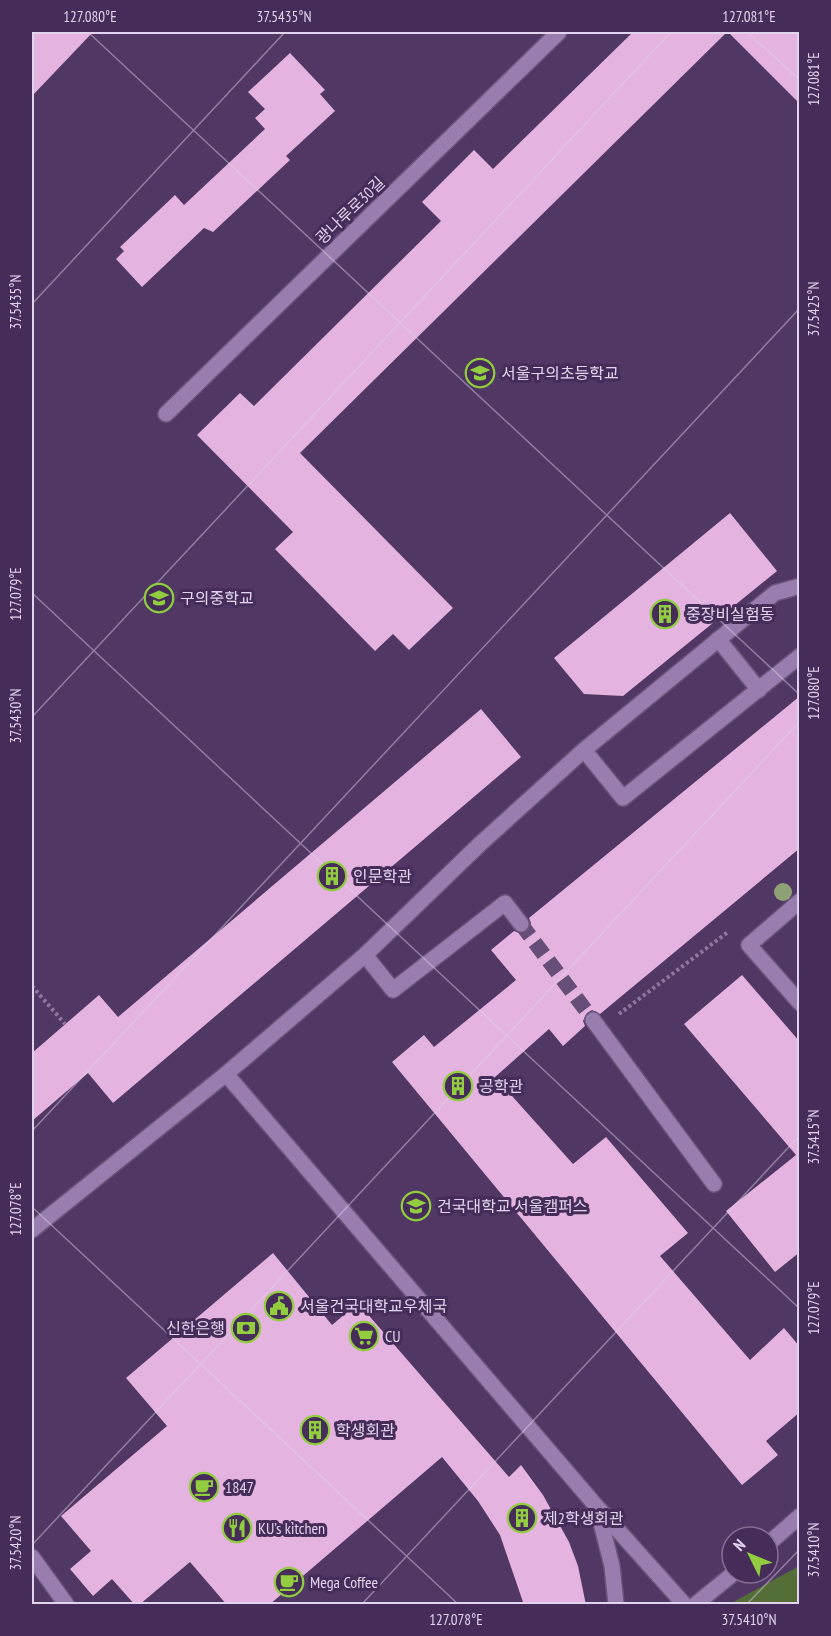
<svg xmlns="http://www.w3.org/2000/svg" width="831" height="1636" font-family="'PT Sans Narrow','Noto Sans KR',sans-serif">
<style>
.green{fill:#546e37}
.building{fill:#e4b3df}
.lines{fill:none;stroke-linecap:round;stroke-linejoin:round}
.minor-tunnel{stroke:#674e79;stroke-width:15;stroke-dasharray:15 8;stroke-linecap:butt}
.minor-casing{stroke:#6a547a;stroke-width:18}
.path{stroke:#8d789e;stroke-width:4;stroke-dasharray:3 3;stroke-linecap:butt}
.minor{stroke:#997daf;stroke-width:15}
.tree{fill:#8fa077}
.ticks{fill:none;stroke:#e2d3ee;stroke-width:1.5;stroke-opacity:0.45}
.labels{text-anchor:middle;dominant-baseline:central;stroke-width:6;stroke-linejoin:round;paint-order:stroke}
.street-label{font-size:16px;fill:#e2d3ee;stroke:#462c59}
.poi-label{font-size:16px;fill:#e2d3ee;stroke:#462c59;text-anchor:start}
.neatline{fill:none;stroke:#e2d3ee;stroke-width:2}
.ticks-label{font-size:15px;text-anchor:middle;fill:#e2d3ee}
</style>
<rect width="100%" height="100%" fill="#513764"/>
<path class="green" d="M 799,1566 L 799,1604 L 732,1604 L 735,1601 Z"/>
<g class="building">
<path d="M 32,32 L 93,32 L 32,96 Z"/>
<path d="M 633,32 L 727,32 L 300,453 L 453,608 L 409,650 L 393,634 L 375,651 L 275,549 L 293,532 L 197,435 L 240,393 L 254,406 L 441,221 L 422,202 L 474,150 L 493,169 Z"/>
<path d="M 728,32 L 800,32 L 800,104 Z"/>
<path d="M 290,53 L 325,90 L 320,94 L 335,111 L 286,156 L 290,160 L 213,232 L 204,228 L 142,287 L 116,259 L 124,251 L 120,247 L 175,195 L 184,205 L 265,129 L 255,118 L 265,109 L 248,92 Z"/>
<path d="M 730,513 L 777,571 L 623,696 L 584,694 L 554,658 Z"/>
<path d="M 800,696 L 800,848 L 600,1014 L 592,1010 L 587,1013 L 583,1021 L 585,1026 L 563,1046 L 549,1029 L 495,1077 L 573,1164 L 606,1137 L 688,1233 L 660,1256 L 750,1360 L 784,1328 L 800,1347 L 800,1412 L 766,1441 L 778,1455 L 742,1485 L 392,1062 L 424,1035 L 434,1047 L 516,980 L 491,950 L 514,931 L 522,934 L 527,931 L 531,923 L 529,918 Z"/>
<path d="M 481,709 L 521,757 L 113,1103 L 88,1073 L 32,1121 L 32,1053 L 99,995 L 118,1017 Z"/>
<path d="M 742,975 L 800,1042 L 800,1252 L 775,1272 L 726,1211 L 796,1155 L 684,1024 Z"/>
<path d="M 273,1253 L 332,1325 L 358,1303 L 509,1477 L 521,1465 L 543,1495 L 569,1542 L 578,1566 L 586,1605 L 524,1605 L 500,1535 L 478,1501 L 442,1457 L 269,1605 L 227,1605 L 190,1562 L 139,1605 L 135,1605 L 112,1579 L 93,1596 L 70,1569 L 91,1551 L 61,1516 L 167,1426 L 126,1378 Z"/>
</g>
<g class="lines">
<path class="minor-tunnel" d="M 521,924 L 593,1020"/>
<g class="minor-casing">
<g id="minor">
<path d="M 166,414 L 559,32"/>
<path d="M 718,639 L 759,690"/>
<path d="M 584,750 L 623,798 L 800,656"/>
<path d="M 800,901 L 749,945 L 800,1003"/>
<path d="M 365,955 L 393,990 L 505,903 L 521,924"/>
<path d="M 593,1020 L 714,1184"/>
<path d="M 32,1230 L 226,1074"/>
<path d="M 599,1509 L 684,1604"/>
<path d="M 768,1544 L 800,1516"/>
<path d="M 32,1557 L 66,1604"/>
<path d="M 616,1604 L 612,1566 L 597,1507 L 226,1074 L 365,955 L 480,844 L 584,750 L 775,593 L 800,586"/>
<path d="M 696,1604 L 734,1573"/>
</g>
</g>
<g class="path">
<path d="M 32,986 L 65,1024"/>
<path d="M 619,1014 L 728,932"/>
</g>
<use href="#minor" class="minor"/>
</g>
<circle class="tree" cx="783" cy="892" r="9"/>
<path class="ticks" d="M 88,32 L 800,695M 747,32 L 800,80M 32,304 L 285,32M 32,593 L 800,1309M 32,717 L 671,32M 32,1131 L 800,308M 32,1207 L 458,1604M 32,1545 L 800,721M 362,1604 L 800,1135M 747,1604 L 800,1549"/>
<defs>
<g id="school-ring" transform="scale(1.5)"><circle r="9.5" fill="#462c59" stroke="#91cd3f" stroke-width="1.5"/><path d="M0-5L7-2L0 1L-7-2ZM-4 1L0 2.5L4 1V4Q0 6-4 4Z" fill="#91cd3f"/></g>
<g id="building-ring" transform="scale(1.5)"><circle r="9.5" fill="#462c59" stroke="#91cd3f" stroke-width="1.5"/><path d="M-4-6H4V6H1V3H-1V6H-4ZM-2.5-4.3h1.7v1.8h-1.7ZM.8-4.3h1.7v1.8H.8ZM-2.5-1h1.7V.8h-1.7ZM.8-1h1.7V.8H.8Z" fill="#91cd3f"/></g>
<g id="university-ring" transform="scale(1.5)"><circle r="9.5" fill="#462c59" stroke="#91cd3f" stroke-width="1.5"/><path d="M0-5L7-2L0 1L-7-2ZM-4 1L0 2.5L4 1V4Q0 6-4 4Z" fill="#91cd3f"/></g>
<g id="civic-ring" transform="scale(1.5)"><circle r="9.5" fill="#462c59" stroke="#91cd3f" stroke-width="1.5"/><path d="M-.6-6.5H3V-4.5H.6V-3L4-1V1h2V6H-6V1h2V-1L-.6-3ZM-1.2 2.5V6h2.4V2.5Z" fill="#91cd3f"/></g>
<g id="bank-ring" transform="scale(1.5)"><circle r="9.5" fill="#462c59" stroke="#91cd3f" stroke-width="1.5"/><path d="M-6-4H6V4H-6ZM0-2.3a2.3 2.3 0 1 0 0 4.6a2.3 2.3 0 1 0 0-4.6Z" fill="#91cd3f"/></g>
<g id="supermarket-ring" transform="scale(1.5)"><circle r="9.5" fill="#462c59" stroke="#91cd3f" stroke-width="1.5"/><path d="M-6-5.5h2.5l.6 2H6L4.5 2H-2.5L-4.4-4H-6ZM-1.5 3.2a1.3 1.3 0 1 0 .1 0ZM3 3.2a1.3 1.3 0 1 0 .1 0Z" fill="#91cd3f"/></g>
<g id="cafe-ring" transform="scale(1.5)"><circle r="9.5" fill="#462c59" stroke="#91cd3f" stroke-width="1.5"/><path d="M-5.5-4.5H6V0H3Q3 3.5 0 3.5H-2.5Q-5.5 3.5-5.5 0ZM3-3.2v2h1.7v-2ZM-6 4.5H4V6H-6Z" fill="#91cd3f"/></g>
<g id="restaurant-ring" transform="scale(1.5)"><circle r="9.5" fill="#462c59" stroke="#91cd3f" stroke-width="1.5"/><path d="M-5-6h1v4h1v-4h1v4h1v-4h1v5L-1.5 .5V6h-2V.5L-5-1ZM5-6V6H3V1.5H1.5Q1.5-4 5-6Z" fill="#91cd3f"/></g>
</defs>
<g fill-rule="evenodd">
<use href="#school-ring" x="480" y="373"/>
<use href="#school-ring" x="159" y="598"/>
<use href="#building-ring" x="665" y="614"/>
<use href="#building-ring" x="332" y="876"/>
<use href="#building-ring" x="458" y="1086"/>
<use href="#university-ring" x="416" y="1206"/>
<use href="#civic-ring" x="279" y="1306"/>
<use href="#bank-ring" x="246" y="1328"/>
<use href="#supermarket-ring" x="364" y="1336"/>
<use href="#building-ring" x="315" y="1430"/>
<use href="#cafe-ring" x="204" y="1487"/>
<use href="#building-ring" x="522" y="1518"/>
<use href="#restaurant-ring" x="237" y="1528"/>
<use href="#cafe-ring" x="289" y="1582"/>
</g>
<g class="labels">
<g class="street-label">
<text transform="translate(350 210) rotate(-44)">광나루로30길</text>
</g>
<g class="poi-label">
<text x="501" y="373">서울구의초등학교</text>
<text x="180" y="598">구의중학교</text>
<text x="686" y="614">중장비실험동</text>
<text x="353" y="876">인문학관</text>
<text x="479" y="1086">공학관</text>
<text x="437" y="1206">건국대학교 서울캠퍼스</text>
<text x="300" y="1306">서울건국대학교우체국</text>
<text x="225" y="1328" text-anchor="end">신한은행</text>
<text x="385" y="1336">CU</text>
<text x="336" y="1430">학생회관</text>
<text x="225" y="1487">1847</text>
<text x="543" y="1518">제2학생회관</text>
<text x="258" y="1528">KU’s kitchen</text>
<text x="310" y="1582">Mega Coffee</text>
</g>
</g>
<rect width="831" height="1636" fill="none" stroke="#462c59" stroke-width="66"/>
<g transform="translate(750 1555) rotate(313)"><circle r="28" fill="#462c59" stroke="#846f95" stroke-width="1.5"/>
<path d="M0-4.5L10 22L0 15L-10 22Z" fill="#91cd3f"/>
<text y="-9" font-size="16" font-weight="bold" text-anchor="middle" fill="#e2d3ee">N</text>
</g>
<rect x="33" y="33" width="765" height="1570" class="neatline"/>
<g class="ticks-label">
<text x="90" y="22">127.080°E</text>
<text x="284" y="22">37.5435°N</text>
<text x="749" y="22">127.081°E</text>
<text transform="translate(814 79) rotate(-90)" y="5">127.081°E</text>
<text transform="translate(16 302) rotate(-90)" y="5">37.5435°N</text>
<text transform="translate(814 309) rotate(-90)" y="5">37.5425°N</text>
<text transform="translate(16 594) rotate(-90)" y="5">127.079°E</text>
<text transform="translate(814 693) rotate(-90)" y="5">127.080°E</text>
<text transform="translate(16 716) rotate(-90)" y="5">37.5430°N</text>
<text transform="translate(814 1137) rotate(-90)" y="5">37.5415°N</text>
<text transform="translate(16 1209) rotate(-90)" y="5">127.078°E</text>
<text transform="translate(814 1308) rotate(-90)" y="5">127.079°E</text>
<text transform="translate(16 1543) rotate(-90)" y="5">37.5420°N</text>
<text transform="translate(814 1550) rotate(-90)" y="5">37.5410°N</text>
<text x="456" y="1625">127.078°E</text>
<text x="749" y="1625">37.5410°N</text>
</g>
</svg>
